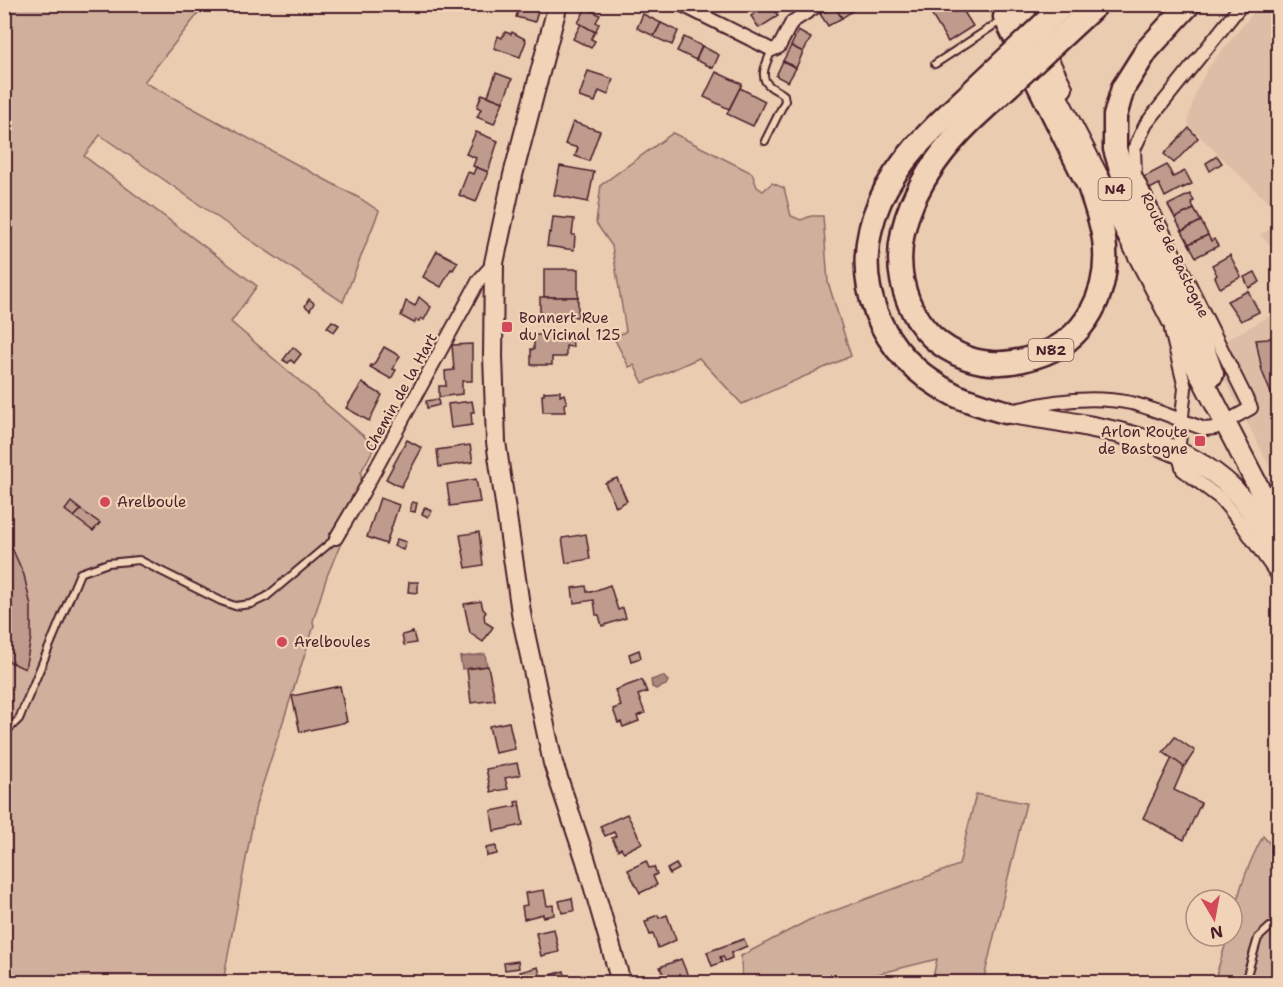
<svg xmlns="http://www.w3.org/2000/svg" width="1283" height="987" viewBox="0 0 1283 987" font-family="'Shantell Sans',sans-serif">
	<rect width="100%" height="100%" fill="#eaccb1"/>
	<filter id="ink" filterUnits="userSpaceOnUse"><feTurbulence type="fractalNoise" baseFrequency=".0167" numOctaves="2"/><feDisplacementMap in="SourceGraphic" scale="12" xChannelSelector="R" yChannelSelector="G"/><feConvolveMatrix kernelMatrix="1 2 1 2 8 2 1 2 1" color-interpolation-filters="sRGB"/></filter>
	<g filter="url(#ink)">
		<g fill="#ddbda6">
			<path d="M1260 4 1278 5V212L1189 126 1188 119 1197 89 1208 68Z"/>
			<path d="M1278 225V252L1260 235Z"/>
			<path d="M1278 312V482L1209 349Z"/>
		</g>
		<g fill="#d0af9c" stroke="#8d6764" stroke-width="1.5">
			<path d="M5 5H205L144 82 361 199 379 211 343 302 247 238 100 135 84 156 257 286 231 322 375 446 361 472 362 494 327 576 313 621 314 626 256 805 223 982H5Z"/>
			<path d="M673 133 752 173 757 187 763 191 772 183 784 188 791 216 801 220 811 216H823L828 282 851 356 742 404 699 358 643 383 634 365 629 367 614 338 626 331 612 246 596 223 601 185Z"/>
			<path d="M976 794 1026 803 983 982H932L937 959 846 982H742L741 956 809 920 959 865Z"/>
			<path d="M1263 836 1278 853V982H1214L1228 936H1232C1232 904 1248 864 1263 836Z"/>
		</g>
		<g fill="#ab877c" stroke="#845d5c" stroke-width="1.5">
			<path d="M485 654 487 666 462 669 460 657Z"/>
			<path d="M663 676 668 681 666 685 656 689 652 687 651 680Z"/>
		</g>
		<g fill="#be9b8c" stroke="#4a1f2b" stroke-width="1.5">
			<path d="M520 4 539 7 535 22 516 17Z"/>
			<path d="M769 4H771L778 16 759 28 751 16Z"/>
			<path d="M836 4H852L855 9 842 18 834 6Z"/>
			<path d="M925 4H959L973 26 948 42Z"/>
			<path d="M834 6 842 18 828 26 820 14Z"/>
			<path d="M586 8 600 15 596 22 599 24 595 32 578 23Z"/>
			<path d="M643 14 661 23 654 36 637 28Z"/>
			<path d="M661 23 678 31 672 45 654 37Z"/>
			<path d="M581 24 595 32 591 39 595 41 591 48 573 39Z"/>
			<path d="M798 31 811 38 803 52 791 46Z"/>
			<path d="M505 32 511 34 512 32 525 39 526 41 520 57 494 48 498 36 502 38Z"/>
			<path d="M684 37 702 46 696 60 677 51Z"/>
			<path d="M702 46 719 55 713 68 696 60Z"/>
			<path d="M791 46 803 52 796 68 783 61Z"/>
			<path d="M783 61 796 68 788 82 776 76Z"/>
			<path d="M588 71 613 79 608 95 599 91 595 102 579 97Z"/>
			<path d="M716 72 742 84 729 109 704 97Z"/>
			<path d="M496 73 512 79 503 102 488 96Z"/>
			<path d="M740 88 765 101 753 126 727 114Z"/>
			<path d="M482 94 503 102 494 124 477 117 481 109 477 107Z"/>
			<path d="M573 122 600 131 589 161 575 156 578 148 565 144Z"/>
			<path d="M1189 128 1198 138 1174 163 1164 154Z"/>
			<path d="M476 132 498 141 488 172 473 166 476 158 466 154Z"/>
			<path d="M1217 156 1222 163 1210 171 1206 163Z"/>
			<path d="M1167 165 1173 177 1185 171 1192 184 1183 188V187L1165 197 1159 184 1150 189 1144 177Z"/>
			<path d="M560 166 594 172 588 202 554 195Z"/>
			<path d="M476 167 488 172 476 202 459 195 468 172 473 174Z"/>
			<path d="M1190 194 1194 201 1191 202 1194 209 1175 218 1168 205Z"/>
			<path d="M1194 209 1201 221 1182 231 1175 218Z"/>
			<path d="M553 217 574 219 572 235H575L574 250 547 246 549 232 551 233Z"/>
			<path d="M1201 221 1208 235 1189 244 1182 231Z"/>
			<path d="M1208 235 1211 241 1214 239 1218 246 1196 257 1189 244Z"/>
			<path d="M437 251 458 262 453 270 451 269 441 287 423 277Z"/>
			<path d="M1230 255 1241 277 1220 288 1215 277 1217 275 1212 265Z"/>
			<rect x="544" y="269" width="34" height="28"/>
			<path d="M1255 272 1260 282 1249 288 1244 277Z"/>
			<path d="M1248 291 1259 312 1241 321 1227 301Z"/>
			<path d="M419 297 431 307 424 320 421 318 419 321 416 320 414 323 401 316 406 301 415 306Z"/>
			<path d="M540 297H578V317L540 316Z"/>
			<path d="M309 299 314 303 310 310 305 306Z"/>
			<path d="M332 321 339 325 334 332 327 327Z"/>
			<path d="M1278 333V411L1262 371 1256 340 1268 339Z"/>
			<path d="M534 335H566V337H572L573 347 566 346V357H552V365H531V349H534Z"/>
			<path d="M472 344V381H462V394L439 397V386H446L445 371 454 370 452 345Z"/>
			<path d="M293 347 301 354 294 363 291 360 288 363 283 360Z"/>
			<path d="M384 347 400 356 393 369 396 370 391 379 370 367 371 365 373 366Z"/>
			<path d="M362 383 382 395 369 421 346 408Z"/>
			<path d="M560 391V396L564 394 567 403 564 404 565 412H543L542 395H544V392Z"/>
			<path d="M438 399 439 405 427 408 426 401Z"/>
			<path d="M472 401 474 412H471L472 425 451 428 448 404Z"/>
			<path d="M407 440 422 448 401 487 386 479Z"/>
			<path d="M470 445 473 462 439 467 437 450Z"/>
			<path d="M617 478 627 501 616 507 605 483Z"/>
			<path d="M476 479 480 502 450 506 447 484Z"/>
			<path d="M380 498 399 505 386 544 367 537Z"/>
			<path d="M71 502 81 510 74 517 65 510Z"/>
			<path d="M412 502 417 503 415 512 410 511Z"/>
			<path d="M425 507 432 511 428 517 422 514Z"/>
			<path d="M81 510 100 523 93 531 74 517Z"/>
			<path d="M479 532 483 565 466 568 460 535Z"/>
			<path d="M586 534 590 559 566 563 562 538Z"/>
			<path d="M397 539 406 542 403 550 394 546Z"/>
			<path d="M12 548 24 575 31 606V638L25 669 4 659 8 621 4 597V553Z"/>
			<path d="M409 582H418V593L408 592Z"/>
			<path d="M610 585 618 610 623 608 626 618 602 626 599 615H596L594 600 574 603 572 588 586 586 587 592H591Z"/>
			<path d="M481 601 483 609 486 612 484 615 485 622 493 627 483 642 470 633 464 604Z"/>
			<path d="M413 632 416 643 404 645 402 635Z"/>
			<path d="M639 650 641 658 631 661 629 654Z"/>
			<path d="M488 666 495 700 471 703 467 669Z"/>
			<path d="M642 680 647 692 638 695 645 713 637 716 639 721 623 727 621 722 618 723 613 709 621 706 615 690Z"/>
			<path d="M340 686 347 722 300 732 292 696Z"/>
			<path d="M509 722 515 749 495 753 489 726Z"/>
			<path d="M1175 737 1195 751 1184 767 1163 752Z"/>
			<path d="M1172 758 1184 767 1174 790 1201 803 1184 840 1143 818Z"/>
			<path d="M517 763 520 775 505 778 508 789 491 792 486 769Z"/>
			<path d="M519 801 523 825 494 831 491 811 516 806 515 802Z"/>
			<path d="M627 814 642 843 624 852 621 848 618 850 612 838 616 836 614 832 605 836 600 826Z"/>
			<path d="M496 846 497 854 487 856 486 848Z"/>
			<path d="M646 861 649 868 654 867 657 874 653 876 657 885 640 893 628 870Z"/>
			<path d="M676 864 679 869 670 874 667 869Z"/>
			<path d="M544 890 547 906 553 905 554 915 543 917V914L524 919 522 906 527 905 525 893Z"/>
			<path d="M572 898 574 911 562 913 559 901Z"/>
			<path d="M658 915 659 918 667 915 676 940 658 948 653 934 650 935 645 922 649 921 648 919Z"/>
			<path d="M554 929 559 952 541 956 536 933Z"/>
			<path d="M744 939 747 946 731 953 732 958 725 961 723 956 720 957 722 962 712 966 707 952Z"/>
			<path d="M681 959 688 976 667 982 660 967Z"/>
			<path d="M518 961 519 968 505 970 504 963Z"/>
			<path d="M538 967 541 978 564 971 567 982H524L520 972Z"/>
		</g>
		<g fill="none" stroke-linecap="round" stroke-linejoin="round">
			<g stroke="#4a1f2b" stroke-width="10">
				<g id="lane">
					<path d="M935 64 1002 20"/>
					<path d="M765 141 785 101 784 95C779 91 775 90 771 87 757 78 767 62 772 50"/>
					<path d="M4 729 11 727 19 719 80 573 108 563 139 560 221 601 235 606 251 604 266 597 336 538"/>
					<path d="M1245 982 1258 938 1270 927 1278 928"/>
				</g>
			</g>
			<g stroke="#4a1f2b" stroke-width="16">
				<g id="street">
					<path d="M680 4 772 50 779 47 792 22 820 4"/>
					<path d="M1171 330 1185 388 1178 453 1183 470 1221 499 1241 523 1278 576"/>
					<path d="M1016 410C1054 400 1092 395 1131 403 1156 409 1181 421 1205 429L1215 428 1251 408 1135 175 1134 149 1146 124 1242 4"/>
					<path d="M336 538 362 494 479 280 494 263"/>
				</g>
			</g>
			<g stroke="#4a1f2b" stroke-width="22">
				<path id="secondary" d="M558 4 513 175 494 263 493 356 496 442 522 619 553 763 586 861 621 982"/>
			</g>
			<g stroke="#4a1f2b" stroke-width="24">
				<g id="primary">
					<path d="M1019 4 1062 88"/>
					<path d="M1048 80 1278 525"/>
					<path d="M1005 412C1079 425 1175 433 1232 488 1250 506 1264 529 1278 550"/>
				</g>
			</g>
			<g stroke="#4a1f2b" stroke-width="27">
				<g id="highway">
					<path d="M1189 4 1147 50 1123 88 1115 116V149L1126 185 1199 338 1212 374"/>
					<path d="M961 102C930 131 897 162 880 201 846 278 879 357 953 394 969 402 987 407 1005 412"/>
					<path d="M972 120C924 167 881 235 909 303 920 329 940 348 967 358 989 366 1012 364 1034 357 1086 342 1111 291 1104 239 1101 221 1095 203 1089 186L1005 17"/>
				</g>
			</g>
			<use href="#lane" stroke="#f1d3b7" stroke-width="6"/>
			<use href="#street" stroke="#f1d3b7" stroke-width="12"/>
			<use href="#secondary" stroke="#f1d3b7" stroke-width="18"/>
			<use href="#primary" stroke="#f1d3b7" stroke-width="20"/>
			<use href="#highway" stroke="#f1d3b7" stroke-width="22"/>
			<g stroke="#4a1f2b" stroke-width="27" stroke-linecap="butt">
				<g id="highway-bridge">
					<path d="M961 102 1065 4"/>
					<path d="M972 120 1097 4"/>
				</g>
			</g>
			<use href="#highway-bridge" stroke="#f1d3b7" stroke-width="22"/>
		</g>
	</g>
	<g fill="#d1495b" stroke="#f1d3b7" stroke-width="2">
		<rect x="501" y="321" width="12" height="12" rx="3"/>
		<rect x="1194" y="435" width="12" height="12" rx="3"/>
		<circle cx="105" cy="502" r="6"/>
		<circle cx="282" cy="642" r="6"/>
	</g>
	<g text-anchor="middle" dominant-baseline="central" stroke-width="4.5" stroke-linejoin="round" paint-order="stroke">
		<g fill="#f1d3b7" stroke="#7c5555" stroke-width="1.5">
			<rect x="1098.5" y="178" width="33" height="22" rx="4.5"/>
			<rect x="1028.5" y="339" width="45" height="22" rx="4.5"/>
		</g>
		<g font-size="14" font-weight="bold" fill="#4a1f2b">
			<text x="1115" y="189">N4</text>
			<text x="1051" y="350">N82</text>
		</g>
		<g font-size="15" fill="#4a1f2b" stroke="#f1d3b7">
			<text transform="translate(1175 255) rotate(64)">Route de Bastogne</text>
			<text transform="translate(401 392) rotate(-61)">Chemin de la Hart</text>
		</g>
		<g font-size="15" fill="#4a1f2b" stroke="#f1d3b7" text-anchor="start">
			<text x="519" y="318">Bonnert Rue<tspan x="519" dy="17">du Vicinal 125</tspan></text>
			<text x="1188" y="432" text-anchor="end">Arlon Route<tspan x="1188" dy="17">de Bastogne</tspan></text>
			<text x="117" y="502">Arelboule</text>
			<text x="294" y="642">Arelboules</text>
		</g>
	</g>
	<rect width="1283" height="987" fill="none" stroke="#f1d3b7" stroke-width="24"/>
	<rect x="12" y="12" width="1259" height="963" fill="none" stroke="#4a1f2b" stroke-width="2" filter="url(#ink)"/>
	<g transform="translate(1214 918) rotate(170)"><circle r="28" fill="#f1d3b7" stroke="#ae8b7f" stroke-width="1.5"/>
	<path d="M0-4.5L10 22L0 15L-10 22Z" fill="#d1495b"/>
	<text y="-9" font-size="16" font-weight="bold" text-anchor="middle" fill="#4a1f2b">N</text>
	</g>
</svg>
